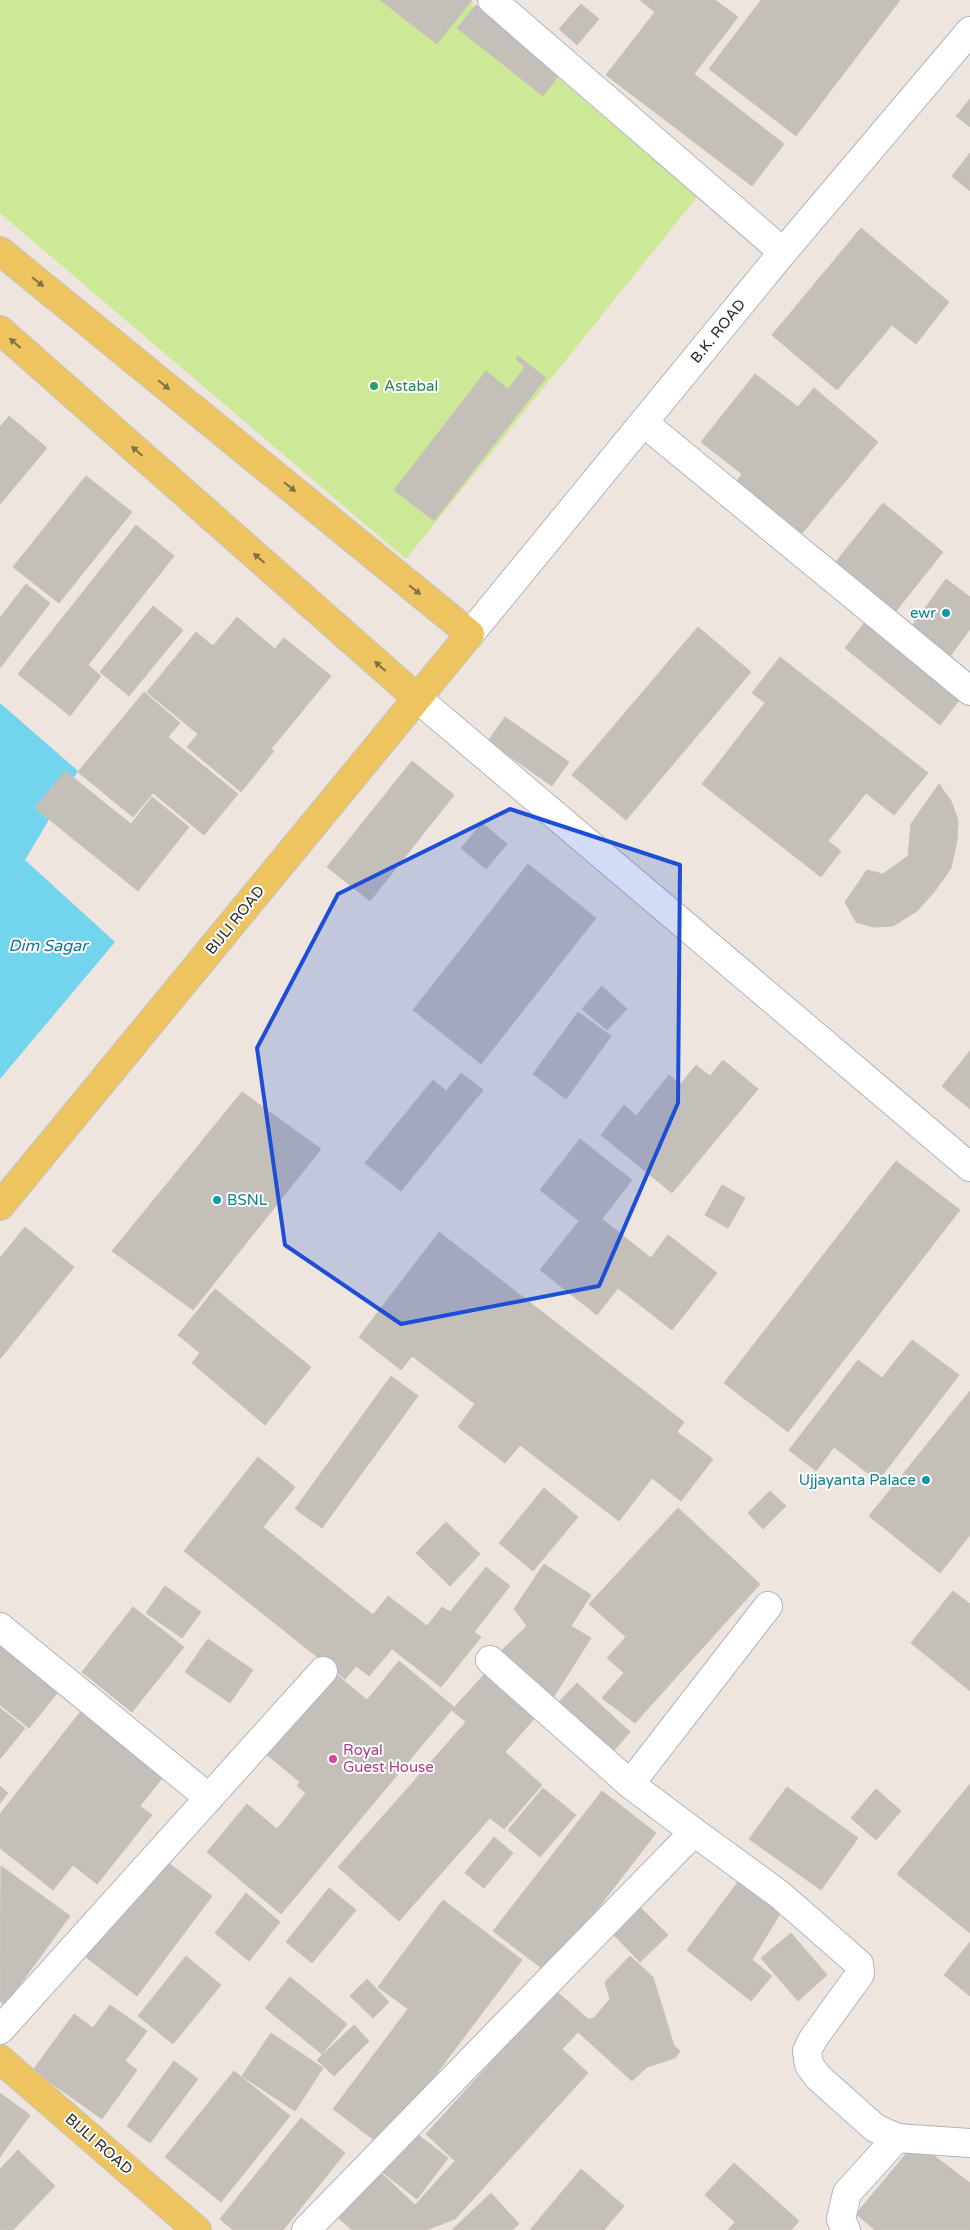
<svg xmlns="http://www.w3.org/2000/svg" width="970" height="2230" viewBox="0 0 970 2230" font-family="'Varela Round',sans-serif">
	<rect width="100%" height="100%" fill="#ede5de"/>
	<path fill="#cce997" d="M0 0H468L697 197 406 559 0 213Z"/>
	<path fill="#73d4ed" d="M0 703 78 771 25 860 115 942 0 1079Z"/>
	<g fill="#c5bfba" stroke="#c8c1b7">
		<path d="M380 0H472L437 44Z"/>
		<path d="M640 0H715L738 17 694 74 784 144 752 186 606 75 655 12Z"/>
		<path d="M761 0H900L796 136 709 69Z"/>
		<path d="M581 4 599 19 577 45 559 29Z"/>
		<path d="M476 5 561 72 543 96 457 28Z"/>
		<path d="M970 99V127L956 116Z"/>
		<path d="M970 153V191L952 176Z"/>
		<path d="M861 228 949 302 916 344 892 325 837 390 772 335Z"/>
		<path d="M518 356 546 378 434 521 394 490 486 371 508 389 525 367 516 359Z"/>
		<path d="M755 374 798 407 814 388 878 442 798 538 734 485 742 474 701 442Z"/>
		<path d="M9 416 47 448 0 504V427Z"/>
		<path d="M86 476 132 512 59 603 13 567Z"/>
		<path d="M883 503 943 552 896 611 835 563Z"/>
		<path d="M136 525 174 556 88 665 101 676 70 716 18 674Z"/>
		<path d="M946 579 970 597V629L948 659 909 630Z"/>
		<path d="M26 584 50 603 0 668V618Z"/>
		<path d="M153 606 183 630 129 696 100 672Z"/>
		<path d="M237 617 275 649 284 638 331 676 271 749 274 751 241 792 187 747 198 734 147 692 196 632 213 646Z"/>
		<path d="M865 622 960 699 940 725 845 648Z"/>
		<path d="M698 627 751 672 626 820 572 775Z"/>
		<path d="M780 657 928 773 894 815 866 793 828 841 841 851 821 877 702 784 765 703 752 693Z"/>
		<path d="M144 692 180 723 168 737 238 794 204 835 153 793 133 817 78 772Z"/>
		<path d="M505 717 569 762 552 786 488 741Z"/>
		<path d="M412 761 454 795 370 901 327 867Z"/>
		<path d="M65 771 131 824 152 797 189 827 138 891 35 808Z"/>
		<path d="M939 784 951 801 958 820 957 841 951 868 935 891 917 911 893 926 873 927 856 922 845 902 867 870 883 874 908 856 911 824Z"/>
		<path d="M482 823 507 844 486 869 461 848Z"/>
		<path d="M528 864 596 918 481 1064 413 1010Z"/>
		<path d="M602 986 627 1009 607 1030 582 1009Z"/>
		<path d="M578 1012 611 1036 566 1099 533 1074Z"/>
		<path d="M970 1051V1109L942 1086Z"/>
		<path d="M723 1060 758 1089 672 1193 601 1135 624 1105 636 1116 669 1075 680 1085 696 1065 710 1076Z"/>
		<path d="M461 1073 483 1090 401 1191 365 1163 433 1080 446 1091Z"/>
		<path d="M242 1092 321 1149 193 1310 112 1251Z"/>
		<path d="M580 1139 632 1180 602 1219 651 1258 668 1235 717 1273 672 1330 618 1288 597 1315 540 1270 579 1221 540 1190Z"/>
		<path d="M896 1161 960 1210 788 1432 724 1383Z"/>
		<path d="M722 1185 745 1198 728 1228 705 1215Z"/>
		<path d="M25 1227 74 1267 0 1359V1258Z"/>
		<path d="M439 1232 684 1422 677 1432 713 1459 681 1501 652 1478 619 1521 520 1445 505 1463 458 1427 475 1404 412 1356 401 1370 359 1337Z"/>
		<path d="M215 1289 311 1367 265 1425 192 1363 200 1353 178 1335Z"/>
		<path d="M912 1340 959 1375 878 1481 834 1447 816 1471 789 1450 858 1360 882 1378Z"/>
		<path d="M391 1376 418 1396 322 1528 295 1509Z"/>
		<path d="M970 1391V1535L940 1573 869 1516Z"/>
		<path d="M258 1457 295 1487 263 1527 373 1615 388 1596 427 1626 442 1607 450 1612 486 1567 510 1586 474 1632 481 1637 441 1687 392 1649 369 1676 356 1666 345 1679 184 1551Z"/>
		<path d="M544 1488 578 1517 533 1571 499 1543Z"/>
		<path d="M770 1491 786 1506 763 1529 748 1513Z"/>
		<path d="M678 1508 760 1584 635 1723 602 1698 624 1673 607 1658 626 1637 589 1604Z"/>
		<path d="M446 1522 480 1554 450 1586 416 1553Z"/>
		<path d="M544 1564 591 1595 571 1626 591 1638 551 1701 501 1651 527 1626 514 1609Z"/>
		<path d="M165 1586 201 1612 182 1638 146 1613Z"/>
		<path d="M953 1591 970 1604V1691L911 1643Z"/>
		<path d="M133 1607 184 1647 132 1712 82 1672Z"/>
		<path d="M0 1638 71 1676 29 1728 0 1705Z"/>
		<path d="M208 1639 253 1670 230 1703 185 1672Z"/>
		<path d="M318 1659 367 1700 399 1661 454 1707 281 1914 207 1852 247 1804 277 1829 306 1793 297 1786 300 1782 249 1740Z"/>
		<path d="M490 1668 541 1711 505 1752 542 1785 504 1829 490 1818 399 1921 338 1867 466 1722 452 1710Z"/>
		<path d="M577 1683 630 1732 610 1755 552 1709Z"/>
		<path d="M89 1701 171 1767 140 1806 152 1815 97 1884 73 1865 53 1890 0 1848V1814Z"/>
		<path d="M0 1708 25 1728 0 1759Z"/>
		<path d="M970 1784V1933L897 1874Z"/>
		<path d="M0 1786 8 1793 0 1803Z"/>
		<path d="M787 1787 858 1838 821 1890 749 1839Z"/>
		<path d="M543 1788 576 1815 540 1857 508 1830Z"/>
		<path d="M876 1789 901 1811 876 1840 851 1818Z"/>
		<path d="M602 1791 656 1833 548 1973 493 1931Z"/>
		<path d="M494 1837 513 1853 484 1888 465 1873Z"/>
		<path d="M158 1855 212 1896 137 1996 83 1955Z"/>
		<path d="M1 1866 70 1916 5 2005 0 2001Z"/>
		<path d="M744 1874 783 1909 752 1960 772 1976 751 2001 687 1950Z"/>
		<path d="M329 1888 356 1910 312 1963 286 1942Z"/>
		<path d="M246 1893 280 1922 249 1961 215 1933Z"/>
		<path d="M443 1900 522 1960 382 2146 333 2109 408 2009 378 1987Z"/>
		<path d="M640 1907 668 1935 640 1962 613 1934Z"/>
		<path d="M791 1933 827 1975 798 2001 761 1958Z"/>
		<path d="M970 1942V1996L944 1975Z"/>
		<path d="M186 1956 221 1985 173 2044 138 2016Z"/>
		<path d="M630 1956 653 1977 674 2046 680 2051 675 2058 647 2067 632 2081 578 2032 562 2049 588 2073 455 2219 426 2230H352L335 2215 377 2169 415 2205 455 2161 426 2134 556 1991 588 2019 594 2018 610 1999 605 1982Z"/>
		<path d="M290 1977 347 2024 322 2054 265 2008Z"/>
		<path d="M367 1979 389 2002 373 2018 350 1996Z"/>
		<path d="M110 2005 147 2031 125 2061 137 2070 102 2119 33 2070 74 2014 93 2028Z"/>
		<path d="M354 2025 369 2041 334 2076 317 2060Z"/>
		<path d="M271 2033 323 2068 295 2111 242 2076Z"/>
		<path d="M174 2061 198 2079 150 2143 127 2126Z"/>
		<path d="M234 2071 290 2116 221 2202 165 2157Z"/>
		<path d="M0 2093 30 2115 0 2157Z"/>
		<path d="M301 2118 345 2153 283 2230H233L220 2219Z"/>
		<path d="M413 2131 448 2158 417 2199 382 2172Z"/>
		<path d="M916 2142 970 2183V2230H875L856 2214Z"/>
		<path d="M18 2150 55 2186 13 2230H0V2169Z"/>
		<path d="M734 2163 799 2221 791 2230H728L735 2222 705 2195Z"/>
		<path d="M581 2169 624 2206 604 2230H530Z"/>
		<path d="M491 2193 519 2224 512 2230H452Z"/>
	</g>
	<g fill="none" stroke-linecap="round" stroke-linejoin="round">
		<g stroke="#b1b5be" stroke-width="30">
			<g id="street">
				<path d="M492 0 783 252"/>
				<path d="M644 423 970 691"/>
				<path d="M417 698 970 1167"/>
				<path d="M0 1627 209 1798"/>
				<path d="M490 1660 630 1784"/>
				<path d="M694 1832 630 1784 768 1606"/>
				<path d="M0 2030 323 1671"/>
				<path d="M306 2230 694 1832 779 1894 859 1964 860 1974 813 2039 807 2051 809 2065 818 2077 875 2128 897 2138 970 2143"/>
				<path d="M846 2230 841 2219 847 2193 897 2138"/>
			</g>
		</g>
		<g stroke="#b1b5be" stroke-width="30">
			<path id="secondary" d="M470 634 783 252 970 31"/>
		</g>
		<g stroke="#c4c4c4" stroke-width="30">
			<g id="primary">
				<path d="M0 251 470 634 0 1206"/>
				<path d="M0 330 417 698"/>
				<path d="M0 2059 197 2230"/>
			</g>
		</g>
		<use href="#street" stroke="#fff" stroke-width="28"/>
		<use href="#secondary" stroke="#fff" stroke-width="28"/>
		<use href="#primary" stroke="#eec461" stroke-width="28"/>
	</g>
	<defs><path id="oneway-solid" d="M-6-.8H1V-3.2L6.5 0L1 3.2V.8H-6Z" transform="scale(1.25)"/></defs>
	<g fill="#837043">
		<use href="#oneway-solid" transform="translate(38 282) rotate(39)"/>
		<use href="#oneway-solid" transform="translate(15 343) rotate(-139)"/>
		<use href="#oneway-solid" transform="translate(164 385) rotate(39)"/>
		<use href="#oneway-solid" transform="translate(137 451) rotate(-139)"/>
		<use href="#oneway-solid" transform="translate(290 487) rotate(39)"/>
		<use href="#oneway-solid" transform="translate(259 558) rotate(-139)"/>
		<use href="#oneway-solid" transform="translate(415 590) rotate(39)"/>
		<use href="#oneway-solid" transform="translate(380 666) rotate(-139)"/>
	</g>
	<path fill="#1d4ed8" fill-opacity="0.2" stroke="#1d4ed8" stroke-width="4" stroke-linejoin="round" d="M510 809 680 865 678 1103 599 1286 401 1324 285 1245 257 1048 338 894Z"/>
	<circle fill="#2e9e5b" stroke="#fff" stroke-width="2" cx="374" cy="386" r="5"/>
	<g fill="#0f9aa8" stroke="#fff" stroke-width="2">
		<circle cx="946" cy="613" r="5"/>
		<circle cx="217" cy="1200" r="5"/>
		<circle cx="926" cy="1480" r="5"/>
	</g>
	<circle fill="#d1479c" stroke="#fff" stroke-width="2" cx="333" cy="1759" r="5"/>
	<g text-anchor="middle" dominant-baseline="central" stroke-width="4" stroke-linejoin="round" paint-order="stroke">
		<g font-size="15" fill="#2b2b2b" stroke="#fff">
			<text transform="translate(718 331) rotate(-51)">B.K. ROAD</text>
			<text transform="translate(235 920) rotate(-51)">BIJLI ROAD</text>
			<text transform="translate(99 2144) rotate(41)">BIJLI ROAD</text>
		</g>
		<g font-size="15" fill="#27864d" stroke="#fff" text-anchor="start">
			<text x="384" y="386">Astabal</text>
		</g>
		<g font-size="15" fill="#0d838f" stroke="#fff" text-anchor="end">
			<text x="936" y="613">ewr</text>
			<text x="227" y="1200" text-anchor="start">BSNL</text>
			<text x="916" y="1480">Ujjayanta Palace</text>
		</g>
		<g font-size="15" fill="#b23c85" stroke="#fff" text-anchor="start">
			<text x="343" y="1750">Royal<tspan x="343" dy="17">Guest House</tspan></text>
		</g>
		<g font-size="16" font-style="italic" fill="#10749b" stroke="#fff">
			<text x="48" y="946">Dim Sagar</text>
		</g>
	</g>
</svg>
